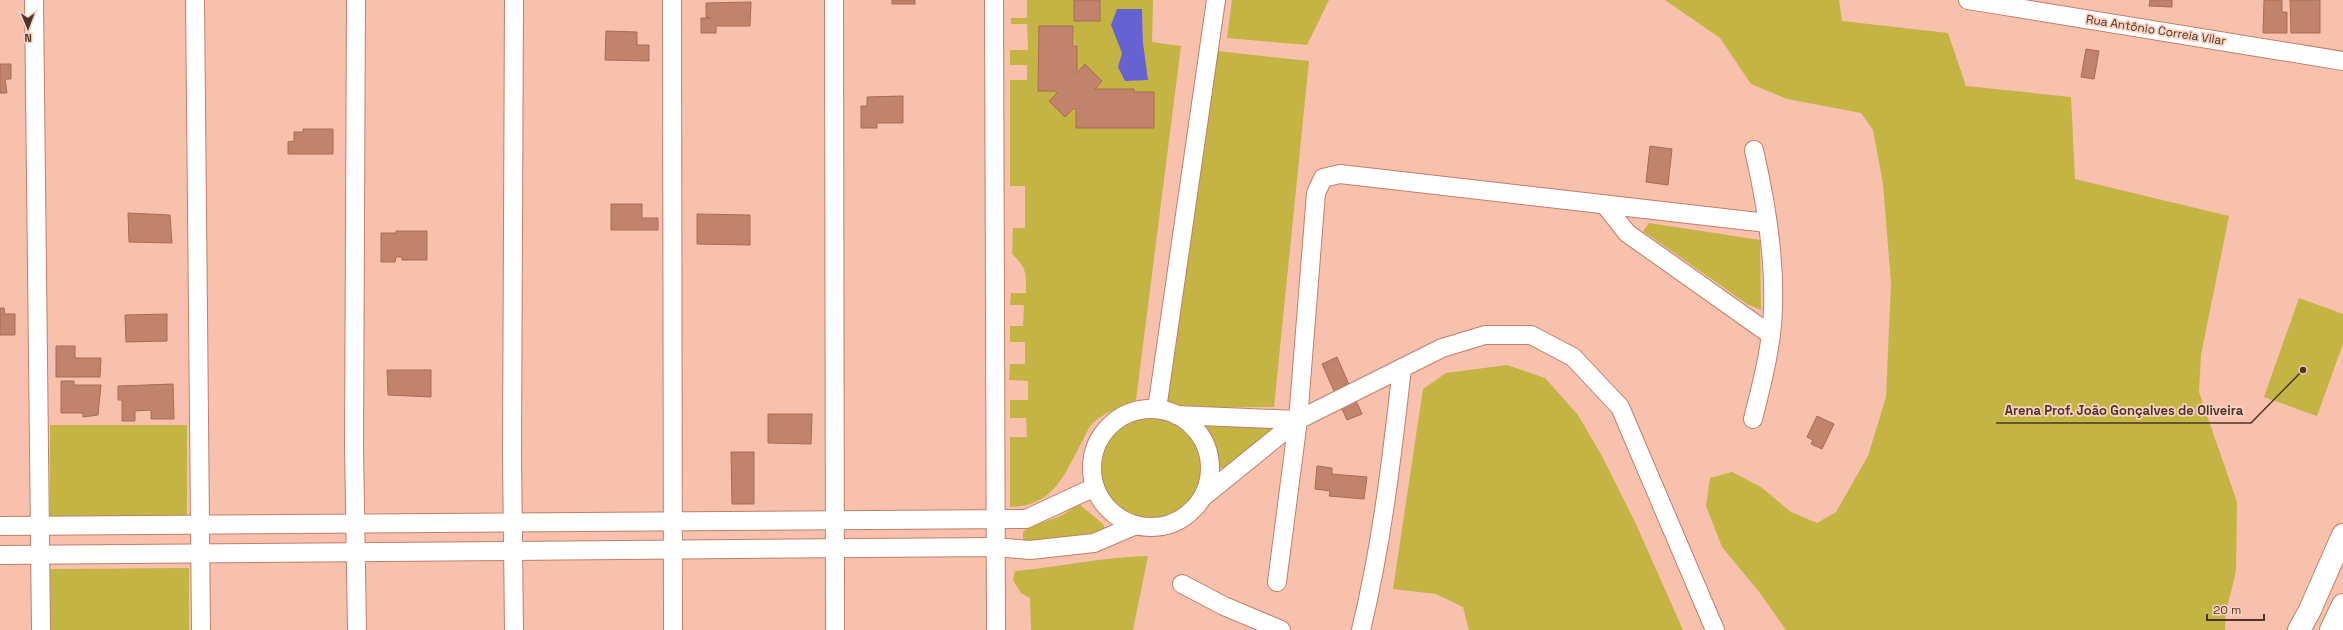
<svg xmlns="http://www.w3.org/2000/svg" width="2343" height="630" viewBox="0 0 2343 630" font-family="'Space Grotesk',sans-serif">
	<rect width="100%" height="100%" fill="#f7c1ad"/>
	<g fill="#c3b444" fill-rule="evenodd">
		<path d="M1027 0H1074L1075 21H1100V0H1153L1152 42 1181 46 1136 400C1121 406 1106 412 1093 423 1088 428 1085 436 1082 442 1064 475 1054 506 1010 507V437H1027L1026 418H1010V400H1028V381L1009 380 1010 364H1025V342H1010V326H1023L1024 305H1010L1011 293H1026C1026 273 1027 268 1012 254L1013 228H1025V186H1010V80H1027V65H1010V50H1028L1027 24H1011V18H1027ZM1142 9 1143 43 1118 67ZM1039 26H1073L1077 73 1085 64 1102 81 1095 89H1133L1134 92H1154V128H1076V110L1055 91H1038Z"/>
		<path d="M1232 0H1329L1307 45 1227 38Z"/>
		<path d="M1665 0H1839L1842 21 1948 33 1966 86 2071 97 2075 179 2229 216 2201 355 2199 392 2237 502 2236 571 2226 612 2225 630H1786L1760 593 1722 547 1706 506 1710 478 1732 472 1761 487 1791 512 1817 523 1836 512 1868 456 1886 397 1891 283 1883 184 1873 130 1861 113 1787 99 1751 84 1720 38Z"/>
		<path d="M1217 51 1309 61 1274 407 1164 408Z"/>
		<path d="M1649 223 1760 240 1761 310 1747 304 1643 231Z"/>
		<path d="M2299 298 2343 314V344L2317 416 2264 397Z"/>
		<path d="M1507 365 1545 378 1578 415 1603 458 1635 522 1683 630H1469L1463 607 1436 594 1393 589 1423 389 1446 373Z"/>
		<circle cx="1151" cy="468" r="52"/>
		<path d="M1211 421 1269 422 1277 431 1227 470 1218 467 1203 430Z"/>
		<rect x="50" y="425" width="137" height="91"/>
		<path d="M1080 505 1103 524 1106 531 1101 535 1023 542V532C1034 522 1051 522 1064 514 1070 511 1072 507 1080 505Z"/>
		<path d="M1148 556 1133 630H1031L1030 598 1021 593 1013 580 1015 571C1059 567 1103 557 1148 556Z"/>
		<path d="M189 568V630H51L50 569Z"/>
	</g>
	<path fill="#6762d1" d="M1117 9H1142L1143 43 1148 80 1125 81 1118 67 1122 53 1111 25Z"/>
	<g fill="#c1836b" stroke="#a86c55">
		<rect x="892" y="0" width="23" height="4"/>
		<rect x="1074" y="0" width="26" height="21"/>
		<path d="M2150 0H2172V7L2149 6Z"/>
		<path d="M2264 0H2282V12H2287V33H2263Z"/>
		<path d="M2290 0H2320V33H2291Z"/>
		<path d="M751 2 750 26H716V33H701V18H711L706 17V3Z"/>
		<path d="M1039 26H1073V46H1077V73L1085 64 1102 81 1095 89H1134V92H1154V128H1076V110L1074 108 1065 117 1049 101 1057 93 1055 91H1038Z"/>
		<path d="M606 31 637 32V45H649V61L605 60Z"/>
		<path d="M2086 49 2099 51 2094 79 2081 77Z"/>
		<path d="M0 64H11V79H5L7 93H0Z"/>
		<path d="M903 96V123H877V128H861V106H867V97Z"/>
		<path d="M303 129H333V154H288V142L294 141V132H303Z"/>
		<path d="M1650 146 1672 149 1668 185 1646 182Z"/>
		<path d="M611 204H642V218H658V230H611Z"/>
		<path d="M128 213 170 215 172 243 129 242Z"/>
		<path d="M697 214 750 215V245L697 244Z"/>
		<path d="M396 231H427V260H402V257H396L395 262H381V233H396Z"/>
		<path d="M0 308H4L5 314H15V335H0Z"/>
		<path d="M167 314V341L126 342 125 315Z"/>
		<path d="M56 346H75V358H101L100 377H56Z"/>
		<path d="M1337 357 1362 414 1347 420 1322 364Z"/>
		<path d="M387 370H431V397L388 395Z"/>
		<path d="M61 381H74V385H101L98 415 83 417V413H61Z"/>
		<path d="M173 384 174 419H151V410L135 411V421H122V400H118V386Z"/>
		<path d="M768 414H812L811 444 768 443Z"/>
		<path d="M1817 416 1834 424 1822 449 1811 444 1813 440 1807 437Z"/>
		<path d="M731 452H754V504H732Z"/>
		<path d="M1317 466 1332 468V474L1367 477 1364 499 1329 496 1330 491 1315 489Z"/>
	</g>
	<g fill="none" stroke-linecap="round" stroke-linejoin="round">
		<g stroke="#be8069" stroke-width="20">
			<g id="minor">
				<path d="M34 0 41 630"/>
				<path d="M195 0 201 630"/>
				<path d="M356 0 354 446 357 630"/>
				<path d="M514 0 512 454 514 630"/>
				<path d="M672 0 673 630"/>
				<path d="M834 0 835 630"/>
				<path d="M994 0 996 630"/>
				<path d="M1968 0 2343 61"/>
				<path d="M1605 205 1627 233 1771 335"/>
				<path d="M1157 409 1216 0"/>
				<circle cx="1151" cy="468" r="59"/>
				<path d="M1176 415 1298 420"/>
				<path d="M1753 419C1762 383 1772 346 1773 308 1775 255 1766 202 1754 150"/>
				<path d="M1203 497 1298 420 1442 348 1485 335H1531L1573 357 1620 407 1715 630"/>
				<path d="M0 526 1026 519 1095 487"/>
				<path d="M0 555 995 547 1030 550 1094 543 1136 525"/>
				<path d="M1277 582 1298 420 1316 193 1323 178 1340 174 1767 223"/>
				<path d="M1182 584 1224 606 1281 630"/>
				<path d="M1361 630C1382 544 1392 456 1402 368"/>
			</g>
		</g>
		<g stroke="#be8069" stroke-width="24">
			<g id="major">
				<path d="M2299 630 2310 610 2343 535"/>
				<path d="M2331 630 2343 605"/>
			</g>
		</g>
		<use href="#minor" stroke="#fff" stroke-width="18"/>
		<use href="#major" stroke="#fff" stroke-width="22"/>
	</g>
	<g text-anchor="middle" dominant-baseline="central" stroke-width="3.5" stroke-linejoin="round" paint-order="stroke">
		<g font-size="12" fill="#4e3429" stroke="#fbd2c2">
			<text transform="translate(2156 30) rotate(9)">Rua Antônio Correia Vilar</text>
		</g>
	</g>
	<path fill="none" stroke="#4e3429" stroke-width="1.5" d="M2303 370L2251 423H1996"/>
	<circle fill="#4e3429" stroke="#fbd2c2" stroke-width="1.5" cx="2303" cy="370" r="4"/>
	<g font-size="13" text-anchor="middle" font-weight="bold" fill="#4e3429" stroke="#fbd2c2" stroke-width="3.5" stroke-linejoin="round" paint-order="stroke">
		<text x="2124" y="415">Arena Prof. João Gonçalves de Oliveira</text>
	</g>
	<g transform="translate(28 28) rotate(179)" stroke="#fbd2c2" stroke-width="3" paint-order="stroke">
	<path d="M0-3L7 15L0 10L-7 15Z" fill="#4e3429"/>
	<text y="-6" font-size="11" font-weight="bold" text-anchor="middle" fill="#4e3429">N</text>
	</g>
	<path d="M2207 614v6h57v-6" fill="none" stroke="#4e3429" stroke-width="2"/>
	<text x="2213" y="614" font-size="12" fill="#4e3429" stroke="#fbd2c2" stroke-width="3" paint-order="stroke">20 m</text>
</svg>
